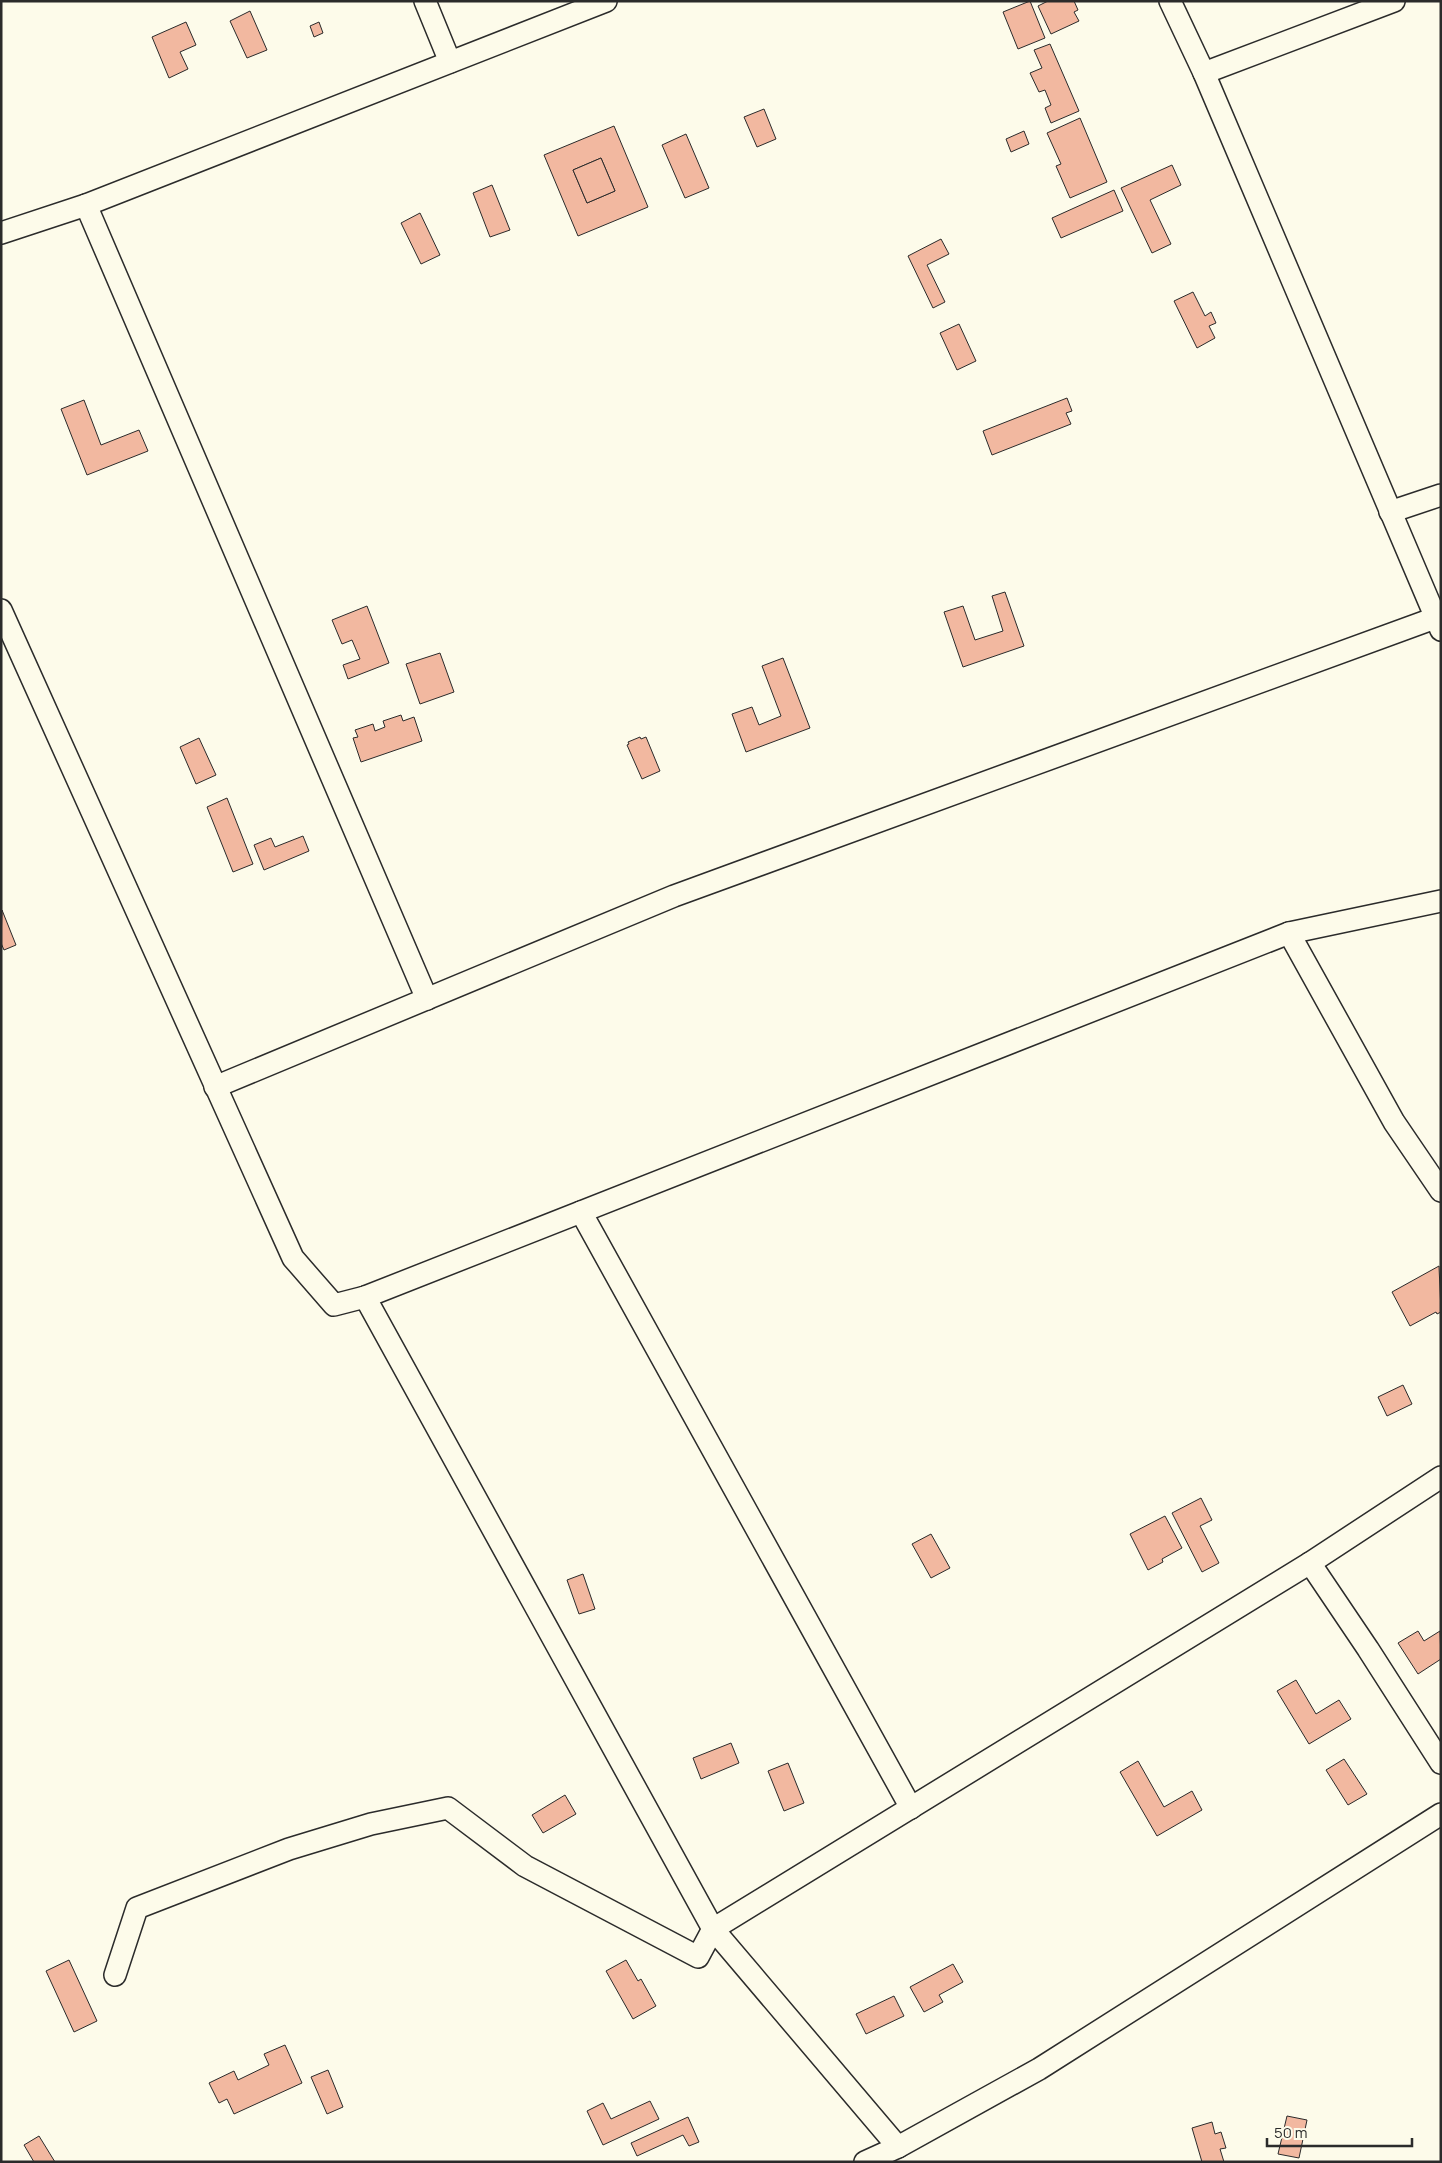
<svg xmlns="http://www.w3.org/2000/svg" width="1442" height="2163" viewBox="0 0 1442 2163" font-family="Manrope,sans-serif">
	<rect width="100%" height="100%" fill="#fdfbea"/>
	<g fill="#f2b8a0" stroke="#2b2b2b" fill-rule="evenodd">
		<path d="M1030 1 1045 38 1018 49 1003 12Z"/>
		<path d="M1048 1H1074L1078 10 1074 12 1079 21 1051 34 1038 6Z"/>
		<path d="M250 11 267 50 247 58 230 21Z"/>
		<path d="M186 22 196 45 180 52 188 69 169 78 152 37Z"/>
		<path d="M319 22 323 33 314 37 310 26Z"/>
		<path d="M1050 44 1079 111 1051 123 1045 108 1051 105 1045 90 1039 92 1030 73 1042 68 1034 50Z"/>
		<path d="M764 109 776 139 757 147 744 117Z"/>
		<path d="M1080 118 1107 182 1070 198 1056 166 1061 164 1047 133Z"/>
		<path d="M614 126 648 207 578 236 544 155ZM601 158 615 191 587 203 573 170Z"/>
		<path d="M1024 131 1029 144 1011 152 1006 139Z"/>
		<path d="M686 134 709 188 685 198 662 145Z"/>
		<path d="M601 158 615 191 587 203 573 170Z"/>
		<path d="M1172 165 1181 185 1150 200 1171 244 1152 253 1121 188Z"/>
		<path d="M492 185 510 230 490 237 473 193Z"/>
		<path d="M1114 190 1123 211 1061 238 1052 218Z"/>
		<path d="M420 213 440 255 421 264 401 223Z"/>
		<path d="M941 239 949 254 927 265 945 302 933 308 908 256Z"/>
		<path d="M1193 292 1205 316 1211 312 1216 323 1209 326 1215 338 1197 348 1174 301Z"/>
		<path d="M959 324 976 361 957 370 940 333Z"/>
		<path d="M1067 398 1072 411 1066 413 1071 424 992 455 983 431Z"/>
		<path d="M84 400 101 445 139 430 148 451 87 475 61 409Z"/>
		<path d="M1005 592 1024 646 963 667 944 612 963 606 975 640 1003 631 992 596Z"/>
		<path d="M367 606 389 663 348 679 343 665 360 659 352 640 342 644 332 620Z"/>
		<path d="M440 653 454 692 420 704 406 664Z"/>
		<path d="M783 658 810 728 746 752 732 714 752 707 759 725 781 716 762 666Z"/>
		<path d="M401 715 403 721 414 717 422 741 361 762 353 738 358 737 355 730 373 724 375 731 385 727 383 721Z"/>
		<path d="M640 737 641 739 646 737 660 771 642 779 627 745 629 744 628 742Z"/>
		<path d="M199 738 216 775 196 784 180 747Z"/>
		<path d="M227 798 253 864 233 872 207 807Z"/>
		<path d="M303 836 309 851 264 870 254 845 271 838 275 847Z"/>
		<path d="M2 910 16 945 4 950 1 943Z"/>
		<path d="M1439 1266 1441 1312 1437 1314 1436 1312 1410 1326 1392 1292Z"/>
		<path d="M1403 1385 1412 1404 1387 1416 1378 1397Z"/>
		<path d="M1201 1498 1212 1520 1200 1526 1219 1563 1202 1572 1172 1513Z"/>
		<path d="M1165 1516 1182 1548 1162 1559 1163 1562 1148 1570 1130 1534Z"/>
		<path d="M931 1534 950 1568 931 1578 912 1544Z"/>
		<path d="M583 1574 595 1609 579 1614 567 1580Z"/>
		<path d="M1418 1631 1424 1641 1440 1631 1441 1659 1418 1674 1398 1643Z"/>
		<path d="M1296 1680 1316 1714 1339 1700 1351 1719 1309 1744 1277 1691Z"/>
		<path d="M731 1743 739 1763 701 1779 693 1758Z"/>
		<path d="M1344 1759 1367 1794 1348 1805 1326 1770Z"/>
		<path d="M1138 1761 1164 1807 1192 1791 1202 1810 1157 1836 1120 1772Z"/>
		<path d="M788 1763 804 1803 784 1811 768 1771Z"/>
		<path d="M565 1795 576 1814 543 1833 532 1815Z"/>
		<path d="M69 1960 97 2021 74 2032 46 1971Z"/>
		<path d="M626 1960 638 1981 641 1979 656 2006 633 2019 606 1971Z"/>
		<path d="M953 1964 963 1982 939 1995 943 2002 924 2012 910 1987Z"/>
		<path d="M894 1996 904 2016 866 2034 856 2014Z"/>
		<path d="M285 2045 302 2083 234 2114 227 2099 219 2103 209 2083 234 2071 238 2080 269 2065 264 2054Z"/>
		<path d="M328 2070 343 2107 327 2114 311 2077Z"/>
		<path d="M650 2101 659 2119 603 2145 587 2111 603 2103 611 2119Z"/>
		<path d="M1287 2116 1307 2120 1299 2158 1278 2154Z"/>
		<path d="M688 2117 699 2142 689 2146 683 2135 637 2156 631 2143Z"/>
		<path d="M1212 2122 1215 2134 1221 2132 1226 2148 1220 2149 1224 2162H1202L1192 2128Z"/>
		<path d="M39 2136 55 2162H34L24 2145Z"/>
	</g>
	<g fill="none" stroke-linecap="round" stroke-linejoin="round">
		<g stroke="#2b2b2b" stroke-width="24">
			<g id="minor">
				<path d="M425 1 450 62"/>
				<path d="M1170 1 1204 73 1441 630"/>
				<path d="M1204 73 1394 1"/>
				<path d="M86 205 427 999"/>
				<path d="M1 233 86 205 606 1"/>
				<path d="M1390 512 1441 495"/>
				<path d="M1 610 293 1258 334 1305 365 1297 1289 933 1441 901"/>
				<path d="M1289 933 1394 1122 1441 1191"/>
				<path d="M215 1087 674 896 1435 618"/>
				<path d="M581 1212 911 1808"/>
				<path d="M365 1297 713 1929 898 2147"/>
				<path d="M1310 1563 1368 1649 1441 1763"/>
				<path d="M115 1975 137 1908 289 1849 371 1824 448 1808 525 1866 698 1957 713 1929 1310 1563 1441 1477"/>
				<path d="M865 2162 898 2147 1039 2069 1441 1814"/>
			</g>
		</g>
		<use href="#minor" stroke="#fdfbea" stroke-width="21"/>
	</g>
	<rect width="1442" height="2163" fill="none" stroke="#2b2b2b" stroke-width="5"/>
	<path d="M1267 2138v8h145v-8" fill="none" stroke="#2b2b2b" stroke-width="2.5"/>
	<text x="1274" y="2138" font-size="15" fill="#2b2b2b" stroke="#fdfbea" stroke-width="4" paint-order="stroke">50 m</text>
</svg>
